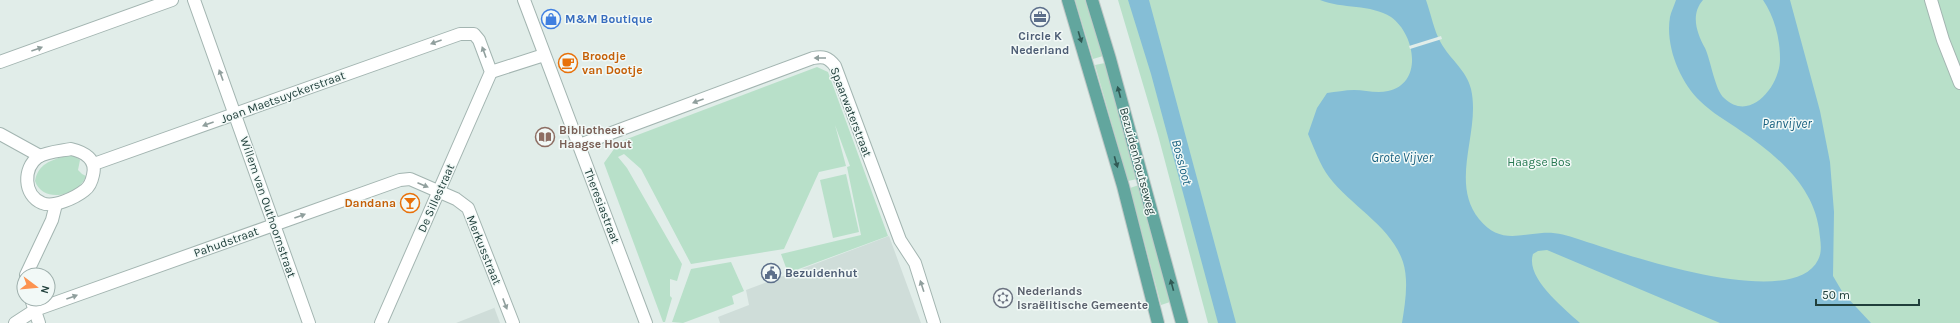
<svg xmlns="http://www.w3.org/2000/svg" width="1960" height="323" viewBox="0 0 1960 323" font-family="Karla,sans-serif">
	<rect width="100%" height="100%" fill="#e1ede9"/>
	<g fill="#cfddd9">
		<path d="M889 236 921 323H720L718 317 749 305 746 290Z"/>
		<path d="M494 307 500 323H456L494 308Z"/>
	</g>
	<g fill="#b8e0c9">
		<path d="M1075 0H1085L1103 56 1093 59Z"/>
		<path d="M1118 0H1960V323H1208L1158 135Z"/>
		<path d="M1105 63 1137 179 1128 181 1095 65Z"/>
		<path d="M817 67 828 72 888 236 788 273 781 254 861 235 847 167 850 166 835 125 846 166 819 172 784 249 691 264 641 169 624 154 618 157 627 168 682 264 677 281 670 279V296L672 298 665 322H663L604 163 619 142Z"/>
		<path d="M66 156H74L80 160 78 170 82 174 86 176C79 196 43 204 35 181 38 164 51 160 66 156Z"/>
		<path d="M846 174 859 232 833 238 820 180Z"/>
		<path d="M1139 185 1170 302 1161 305 1130 188Z"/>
		<path d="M731 262 744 291 732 296 734 304 683 323 672 322 691 269Z"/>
	</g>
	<g fill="#85bed6">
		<path d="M1128 0H1149L1236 323H1218L1151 74Z"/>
		<path d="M1320 0H1426C1431 14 1434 31 1441 43 1450 59 1467 71 1471 89 1481 132 1449 181 1479 219 1498 243 1517 235 1542 233 1555 232 1566 235 1578 239 1621 253 1792 313 1818 260 1823 251 1820 239 1819 229 1813 185 1775 154 1741 131 1727 121 1712 113 1700 101 1680 82 1665 46 1670 17 1671 12 1674 6 1676 0H1703C1690 15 1697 33 1705 48 1711 61 1715 90 1724 98 1751 124 1781 84 1780 58 1780 38 1774 16 1763 0H1790L1820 111 1830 162 1834 212 1833 276 1843 293 1871 323H1720L1547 250 1538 251 1533 254C1525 278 1564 308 1580 323H1402C1405 304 1409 281 1403 262 1391 226 1352 207 1329 177 1320 165 1314 148 1308 134L1317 108 1327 93C1336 92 1345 90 1354 90 1365 90 1377 94 1388 91 1424 83 1415 34 1391 17 1371 4 1342 9 1320 0Z"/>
	</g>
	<path fill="#e1ede9" d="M1441 36 1442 39 1410 49 1409 46Z"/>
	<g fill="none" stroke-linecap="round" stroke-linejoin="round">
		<g stroke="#a3b5b1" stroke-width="14">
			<g id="minor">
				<path d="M194 0 309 323"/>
				<path d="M524 0 646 323"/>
				<path d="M1931 0 1943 40 1960 83"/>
				<path d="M0 62 172 0"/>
				<path d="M491 72 544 55"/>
				<path d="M0 134 40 156"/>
				<path d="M579 145 813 58C823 56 828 57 835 66L900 240 915 263 934 323"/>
				<path d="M71 149C84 152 97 159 93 175 92 180 89 187 85 190 75 198 53 208 42 203 23 195 23 168 38 157 46 152 61 151 71 149Z"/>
				<path d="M94 164 460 34H474L479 40 491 72 381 323"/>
				<path d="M26 275 52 220 56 204"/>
				<path d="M31 299 39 323"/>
				<path d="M15 323 35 310 400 180 410 179 456 199 468 208 513 323"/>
			</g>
		</g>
		<g stroke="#c1c9c8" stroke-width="14">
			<g id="major">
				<path d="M1068 0 1123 186 1158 323"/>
				<path d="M1092 0 1110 59 1182 323"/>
			</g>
		</g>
		<use href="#minor" stroke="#fff" stroke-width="12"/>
		<use href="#major" stroke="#62a69e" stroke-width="12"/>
	</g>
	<defs><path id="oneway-solid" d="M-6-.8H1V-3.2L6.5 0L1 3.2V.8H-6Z"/></defs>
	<g fill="#305954">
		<use href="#oneway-solid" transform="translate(1080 37) rotate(73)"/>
		<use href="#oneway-solid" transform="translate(1119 92) rotate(-105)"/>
		<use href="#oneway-solid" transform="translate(1116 162) rotate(74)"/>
		<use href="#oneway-solid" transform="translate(1172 285) rotate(-105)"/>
	</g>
	<g fill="#909f9d">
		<use href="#oneway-solid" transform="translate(436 42) rotate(160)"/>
		<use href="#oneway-solid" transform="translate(37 49) rotate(-20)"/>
		<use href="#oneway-solid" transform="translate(484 52) rotate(-110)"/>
		<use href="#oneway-solid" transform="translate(820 58) rotate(-180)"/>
		<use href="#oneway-solid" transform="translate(221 75) rotate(-110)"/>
		<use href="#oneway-solid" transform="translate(698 101) rotate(160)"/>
		<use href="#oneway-solid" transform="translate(208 124) rotate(160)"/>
		<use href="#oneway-solid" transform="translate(423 185) rotate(23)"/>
		<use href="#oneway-solid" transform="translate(300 216) rotate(-20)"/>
		<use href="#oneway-solid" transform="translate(922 286) rotate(-108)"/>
		<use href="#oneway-solid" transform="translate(72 297) rotate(-20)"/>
		<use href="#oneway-solid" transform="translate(505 304) rotate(69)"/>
	</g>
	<defs>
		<g id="office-ring" transform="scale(1)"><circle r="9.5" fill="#f2f9f7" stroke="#5c6f8a" stroke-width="1.5"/><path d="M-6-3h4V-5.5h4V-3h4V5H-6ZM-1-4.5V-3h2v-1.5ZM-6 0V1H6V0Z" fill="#5c6f8a"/></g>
		<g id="shop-ring" transform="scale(1)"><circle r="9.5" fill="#f2f9f7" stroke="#3f7fe0" stroke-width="1.5"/><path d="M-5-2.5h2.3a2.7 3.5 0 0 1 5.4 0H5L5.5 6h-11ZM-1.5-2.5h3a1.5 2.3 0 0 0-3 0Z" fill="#3f7fe0"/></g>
		<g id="cafe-ring" transform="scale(1)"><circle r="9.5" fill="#f2f9f7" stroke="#e8710a" stroke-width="1.5"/><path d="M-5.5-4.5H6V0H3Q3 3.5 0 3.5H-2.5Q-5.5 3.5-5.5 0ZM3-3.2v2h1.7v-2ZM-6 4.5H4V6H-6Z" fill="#e8710a"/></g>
		<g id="library-ring" transform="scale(1)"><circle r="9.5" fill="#f2f9f7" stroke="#8d6e63" stroke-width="1.5"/><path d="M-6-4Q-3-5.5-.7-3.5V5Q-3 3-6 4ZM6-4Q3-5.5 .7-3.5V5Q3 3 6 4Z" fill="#8d6e63"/></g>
		<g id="bar-ring" transform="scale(1)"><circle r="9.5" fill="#f2f9f7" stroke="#e8710a" stroke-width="1.5"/><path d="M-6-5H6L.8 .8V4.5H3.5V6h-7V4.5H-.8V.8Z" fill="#e8710a"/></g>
		<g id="civic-ring" transform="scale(1)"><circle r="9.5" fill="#f2f9f7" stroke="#5c6f8a" stroke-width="1.5"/><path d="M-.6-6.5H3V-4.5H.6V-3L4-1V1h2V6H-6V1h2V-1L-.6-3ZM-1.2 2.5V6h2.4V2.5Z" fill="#5c6f8a"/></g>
		<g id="synagogue-ring" transform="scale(1)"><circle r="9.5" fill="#f2f9f7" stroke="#6b7280" stroke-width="1.5"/><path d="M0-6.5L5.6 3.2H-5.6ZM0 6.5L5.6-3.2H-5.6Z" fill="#6b7280"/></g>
	</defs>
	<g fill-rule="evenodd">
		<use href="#office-ring" x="1040" y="17"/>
		<use href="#shop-ring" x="551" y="19"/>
		<use href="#cafe-ring" x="568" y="63"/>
		<use href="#library-ring" x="545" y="137"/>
		<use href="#bar-ring" x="410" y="203"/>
		<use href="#civic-ring" x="771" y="273"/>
		<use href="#synagogue-ring" x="1003" y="298"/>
	</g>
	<g text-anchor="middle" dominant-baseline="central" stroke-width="3" stroke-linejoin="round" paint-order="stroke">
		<g font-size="12" font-weight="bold" fill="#366cbe" stroke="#f2f9f7" text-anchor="start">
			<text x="565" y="19">M&amp;M Boutique</text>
		</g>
		<g font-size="12" font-weight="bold" fill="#4e5e75" stroke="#f2f9f7">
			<text x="1040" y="36">Circle K<tspan x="1040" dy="14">Nederland</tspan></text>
			<text x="785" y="273" text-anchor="start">Bezuidenhut</text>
		</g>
		<g font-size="12" font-weight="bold" fill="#c56008" stroke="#f2f9f7" text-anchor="start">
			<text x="582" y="56">Broodje<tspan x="582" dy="14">van Dootje</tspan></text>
			<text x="396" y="203" text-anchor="end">Dandana</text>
		</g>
		<g font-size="12" fill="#203f3b" stroke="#f2f9f7">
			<text transform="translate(283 97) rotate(-20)">Joan Maetsuyckerstraat</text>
			<text transform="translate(851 112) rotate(69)">Spaarwaterstraat</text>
			<text transform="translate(1138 161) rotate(75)">Bezuidenhoutseweg</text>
			<text transform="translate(436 198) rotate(-66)">De Sillestraat</text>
			<text transform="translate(602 206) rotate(69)">Theresiastraat</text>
			<text transform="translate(268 207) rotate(71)">Willem van Outhoornstraat</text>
			<text transform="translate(226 242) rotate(-20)">Pahudstraat</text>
			<text transform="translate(484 250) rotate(68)">Merkusstraat</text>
		</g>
		<g font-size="12" font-weight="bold" fill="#785e54" stroke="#f2f9f7" text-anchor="start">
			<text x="559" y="130">Bibliotheek<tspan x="559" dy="14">Haagse Hout</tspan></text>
		</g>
		<g font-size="12" fill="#277952" stroke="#f2f9f7">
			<text x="1539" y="162">Haagse Bos</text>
		</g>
		<g font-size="12" font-weight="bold" fill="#5b616d" stroke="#f2f9f7" text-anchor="start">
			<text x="1017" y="291">Nederlands<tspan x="1017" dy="14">Israëlitische Gemeente</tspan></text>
		</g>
		<g font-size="13" font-style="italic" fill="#165f7f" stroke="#f2f9f7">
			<text x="1787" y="123">Panvijver</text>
			<text x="1402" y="157">Grote Vijver</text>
			<text transform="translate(1182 162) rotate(75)">Bossloot</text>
		</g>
	</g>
	<g transform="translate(36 287) rotate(106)"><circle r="19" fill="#f2f9f7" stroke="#9eafac"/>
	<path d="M0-3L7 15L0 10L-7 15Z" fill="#fc9350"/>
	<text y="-6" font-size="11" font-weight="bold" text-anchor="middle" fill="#203f3b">N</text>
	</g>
	<path d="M1816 299v6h103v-6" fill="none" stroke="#203f3b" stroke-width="2"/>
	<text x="1822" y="299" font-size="12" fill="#203f3b" stroke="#f2f9f7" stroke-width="3" paint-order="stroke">50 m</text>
</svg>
